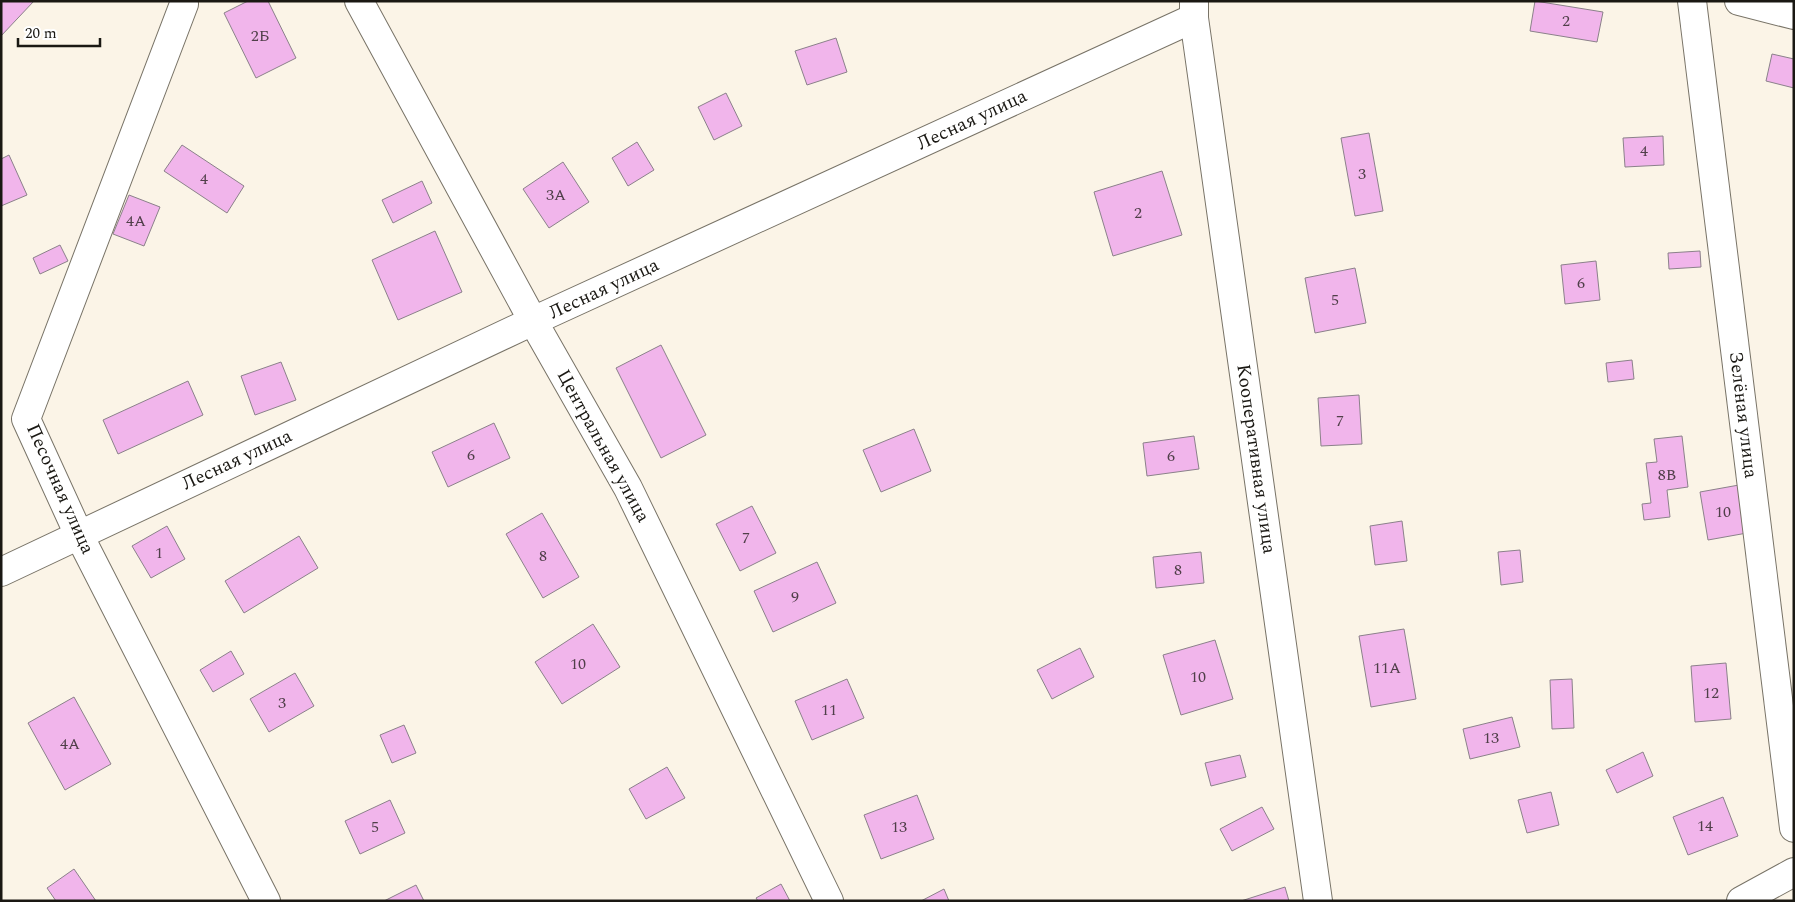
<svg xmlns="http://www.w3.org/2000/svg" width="1795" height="902" viewBox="0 0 1795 902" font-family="Spectral,serif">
	<rect width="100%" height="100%" fill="#fbf4e7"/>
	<g fill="#f1b5eb" stroke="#8b818a">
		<path d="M1 1H34L1 36Z"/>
		<path d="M248 1H268L296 58 256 78 224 13Z"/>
		<path d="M1535 1 1603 12 1597 42 1530 31Z"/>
		<path d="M836 38 847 72 807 85 795 51Z"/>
		<path d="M1772 54 1794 59V88L1766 81Z"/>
		<path d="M726 93 742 126 714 140 698 107Z"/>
		<path d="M1369 133 1383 211 1355 216 1341 138Z"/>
		<path d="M1663 136 1664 165 1625 167 1623 138Z"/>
		<path d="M637 142 654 170 628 186 612 158Z"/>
		<path d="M182 145 244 186 227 213 164 171Z"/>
		<path d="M9 155 27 195 1 206V159Z"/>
		<path d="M563 162 589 202 549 228 523 189Z"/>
		<path d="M1162 171 1182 235 1113 256 1094 192Z"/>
		<path d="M422 181 432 203 393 223 382 200Z"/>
		<path d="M129 195 160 207 144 246 113 234Z"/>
		<path d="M435 231 462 292 398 320 372 260Z"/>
		<path d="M60 245 68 261 40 274 33 258Z"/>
		<path d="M1700 251 1701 267 1669 269 1668 253Z"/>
		<path d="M1596 261 1600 300 1565 304 1561 265Z"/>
		<path d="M1355 268 1366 323 1315 333 1305 278Z"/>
		<path d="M661 345 706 435 661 458 616 368Z"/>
		<path d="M1632 360 1634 379 1608 382 1606 363Z"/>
		<path d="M281 362 296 400 255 415 241 376Z"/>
		<path d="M188 381 203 415 118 454 103 420Z"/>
		<path d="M1359 395 1362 444 1321 446 1318 398Z"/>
		<path d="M494 423 510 458 448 487 432 452Z"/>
		<path d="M914 429 931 471 881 492 863 450Z"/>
		<path d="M1194 436 1199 469 1147 476 1143 443Z"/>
		<path d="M1682 436 1688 487 1667 490 1670 517 1644 520 1642 504 1651 503 1646 463 1657 462 1654 439Z"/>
		<path d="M1739 485 1747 533 1708 540 1700 492Z"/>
		<path d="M752 506 776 553 740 571 716 524Z"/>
		<path d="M542 513 579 577 543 598 506 534Z"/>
		<path d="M1402 521 1407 561 1375 565 1370 526Z"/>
		<path d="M167 526 185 559 151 578 132 546Z"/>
		<path d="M299 536 318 568 244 613 225 581Z"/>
		<path d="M1520 550 1523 582 1501 585 1498 552Z"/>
		<path d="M1201 552 1204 583 1156 588 1153 557Z"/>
		<path d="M817 562 836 603 773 632 754 591Z"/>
		<path d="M593 624 620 667 562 704 535 662Z"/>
		<path d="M1404 629 1416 699 1371 707 1359 636Z"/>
		<path d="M1215 640 1233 699 1181 715 1163 655Z"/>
		<path d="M1080 648 1094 677 1052 699 1037 670Z"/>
		<path d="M231 651 244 674 213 692 200 670Z"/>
		<path d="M1726 663 1731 719 1695 722 1691 666Z"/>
		<path d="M295 673 314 706 269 732 250 699Z"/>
		<path d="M847 679 864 718 812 740 795 701Z"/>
		<path d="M1572 679 1574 728 1552 729 1550 680Z"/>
		<path d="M74 697 111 764 65 790 28 723Z"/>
		<path d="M1512 717 1520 747 1470 759 1463 729Z"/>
		<path d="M404 725 416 753 392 763 380 735Z"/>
		<path d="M1643 752 1653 776 1617 793 1606 770Z"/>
		<path d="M1240 755 1246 777 1211 786 1205 763Z"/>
		<path d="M667 767 685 798 646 819 629 789Z"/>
		<path d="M1551 792 1559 825 1527 833 1518 800Z"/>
		<path d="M917 795 934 839 881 859 864 815Z"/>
		<path d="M1723 797 1738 836 1688 855 1673 817Z"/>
		<path d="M390 800 405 833 360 854 345 821Z"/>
		<path d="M1262 807 1274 829 1232 851 1220 829Z"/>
		<path d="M74 869 96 901H56L47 888Z"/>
		<path d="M781 884 790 901H758L756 898Z"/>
		<path d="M416 885 424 901H384Z"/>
		<path d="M1285 887 1289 901H1241Z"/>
		<path d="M944 889 949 901H921Z"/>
	</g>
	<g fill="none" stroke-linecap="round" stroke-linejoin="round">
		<g stroke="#787367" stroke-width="30">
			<g id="street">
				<path d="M359 1 533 321 628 488 829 901"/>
				<path d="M1692 1 1794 828"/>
				<path d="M1739 1 1794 15"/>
				<path d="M184 4 26 419 79 535 266 901"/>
				<path d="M1194 18 1318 901"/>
				<path d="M1 572 533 321 1194 18V1"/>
				<path d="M1741 901 1794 872"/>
			</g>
		</g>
		<use href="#street" stroke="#fff" stroke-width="28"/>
	</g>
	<g text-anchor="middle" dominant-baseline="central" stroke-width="4.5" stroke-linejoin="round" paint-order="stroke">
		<g font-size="16" fill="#503f49">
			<text x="1566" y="21">2</text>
			<text x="260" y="36">2Б</text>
			<text x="1644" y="151">4</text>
			<text x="1362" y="174">3</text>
			<text x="204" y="179">4</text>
			<text x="556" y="195">3А</text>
			<text x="1138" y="213">2</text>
			<text x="136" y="221">4А</text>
			<text x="1581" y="283">6</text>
			<text x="1335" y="300">5</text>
			<text x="1340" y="421">7</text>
			<text x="471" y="455">6</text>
			<text x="1171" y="456">6</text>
			<text x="1667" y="475">8В</text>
			<text x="1723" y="512">10</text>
			<text x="746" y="538">7</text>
			<text x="159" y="553">1</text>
			<text x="543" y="556">8</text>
			<text x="1178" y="570">8</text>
			<text x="795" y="597">9</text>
			<text x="578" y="664">10</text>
			<text x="1387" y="668">11А</text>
			<text x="1198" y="677">10</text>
			<text x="1711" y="693">12</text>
			<text x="282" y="703">3</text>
			<text x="829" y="710">11</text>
			<text x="1491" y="738">13</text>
			<text x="70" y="744">4А</text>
			<text x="1705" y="826">14</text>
			<text x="375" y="827">5</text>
			<text x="899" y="827">13</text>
		</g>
		<g font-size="19" fill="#1a1813" stroke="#fff">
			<text transform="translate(972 120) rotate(-25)">Лесная улица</text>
			<text transform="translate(604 289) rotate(-25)">Лесная улица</text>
			<text transform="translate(1743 415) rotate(83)">Зелёная улица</text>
			<text transform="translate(603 446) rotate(61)">Центральная улица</text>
			<text transform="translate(1256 459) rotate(82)">Кооперативная улица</text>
			<text transform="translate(237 460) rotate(-25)">Лесная улица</text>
			<text transform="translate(60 489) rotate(66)">Песочная улица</text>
		</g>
	</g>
	<rect width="1795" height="902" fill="none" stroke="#1a1813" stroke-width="5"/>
	<path d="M18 38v8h82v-8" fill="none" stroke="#1a1813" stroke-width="2.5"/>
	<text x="25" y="38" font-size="15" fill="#1a1813" stroke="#ffffff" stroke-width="4" paint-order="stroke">20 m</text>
</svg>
